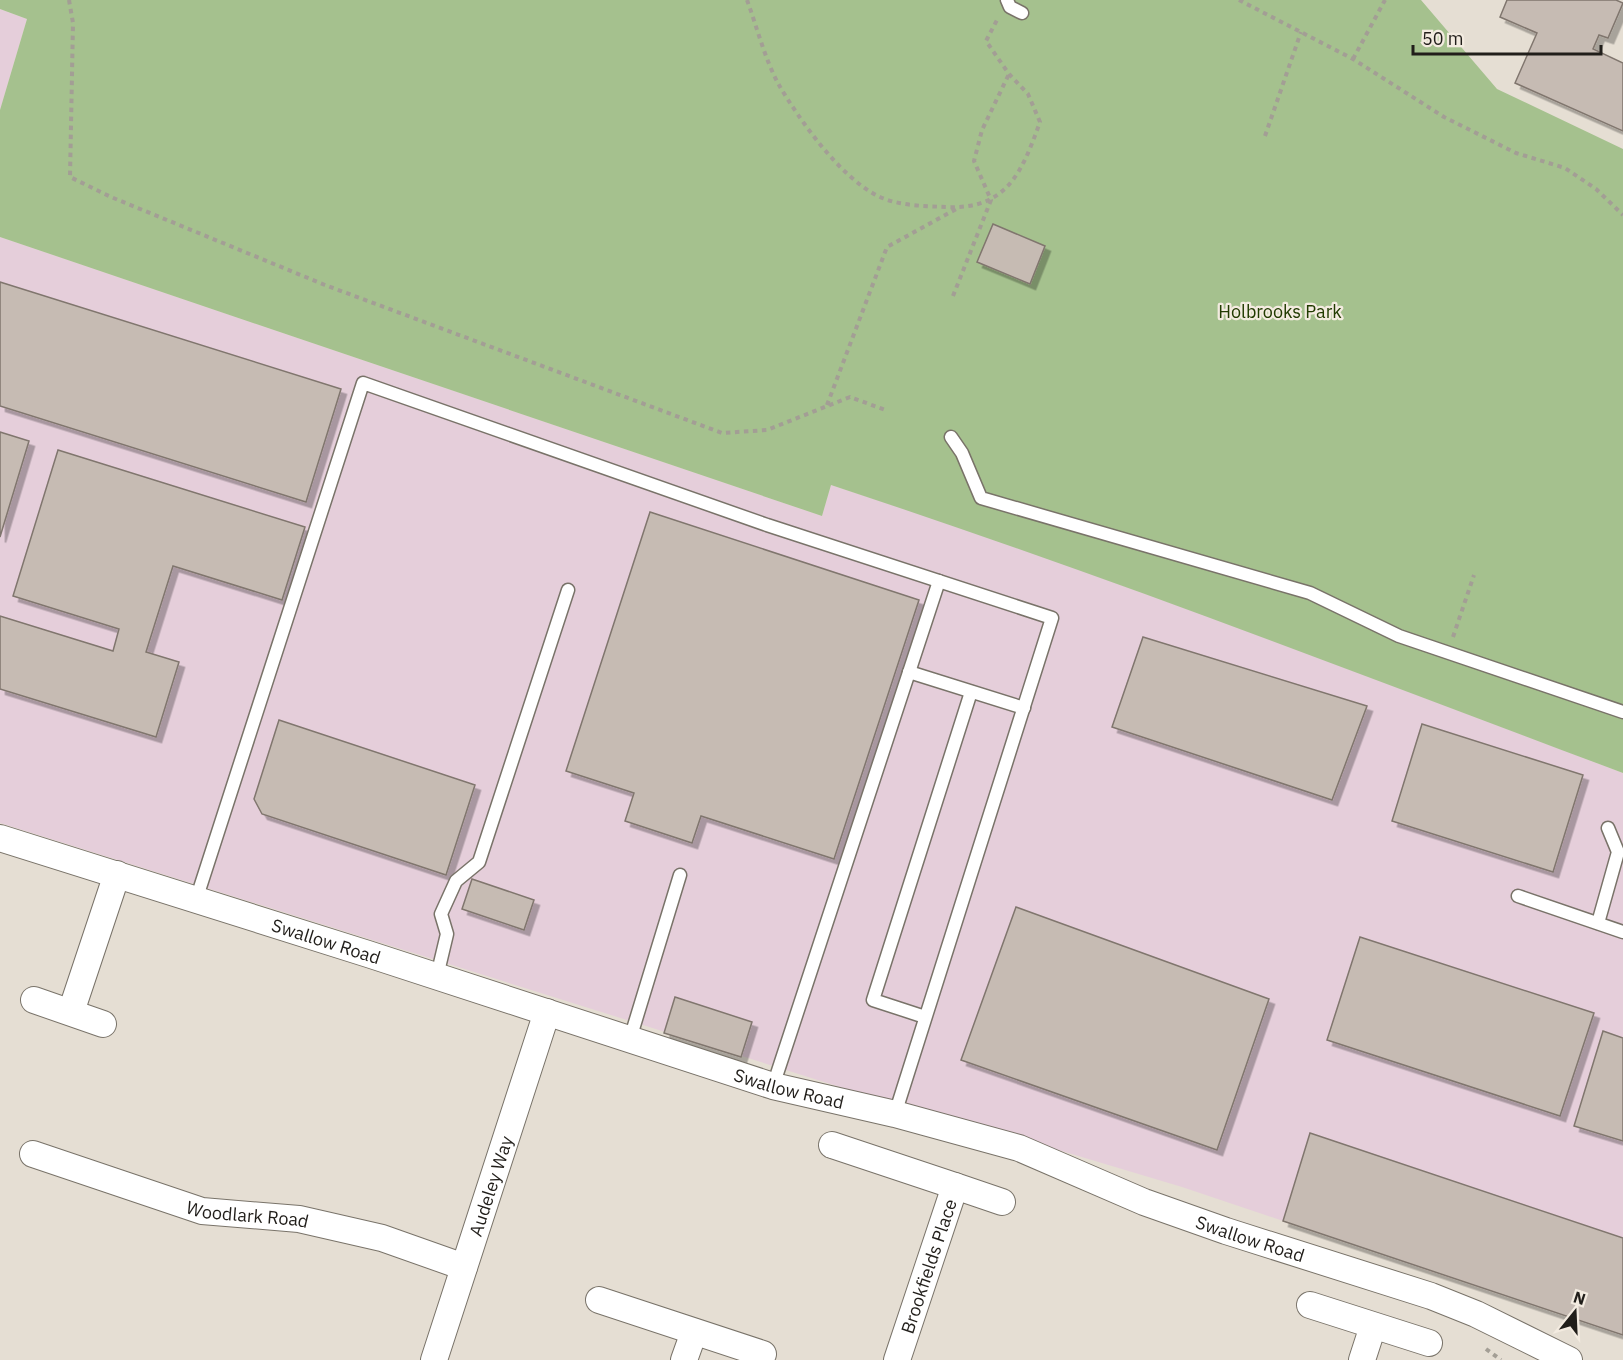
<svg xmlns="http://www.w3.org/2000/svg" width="1623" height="1360" viewBox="0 0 1623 1360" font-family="'IBM Plex Sans',sans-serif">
	<defs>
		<filter id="shadow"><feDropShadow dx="5.5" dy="5.5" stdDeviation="0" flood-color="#0004"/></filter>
	</defs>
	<rect width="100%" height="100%" fill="#e5ded3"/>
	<g fill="#e5ceda">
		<path d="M0 9 27 19 0 110Z"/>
		<path d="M0 237 822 516 831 485 987 536 1288 646 1623 773V1335L1182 1187 1045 1146 907 1108 0 823Z"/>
	</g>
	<path fill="#a5c18e" d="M0 0H1421L1497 89 1623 149V773C1360 674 1098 573 831 485L822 516 0 237V110L27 19 0 9Z"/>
	<g fill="#c6bbb3" stroke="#80766e" stroke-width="1.5" filter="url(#shadow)">
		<path d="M1507 0H1616L1623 3 1608 38 1599 35 1593 49 1623 63V131L1515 83 1537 33 1500 17Z"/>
		<path d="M993 224 1045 246 1030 284 977 262Z"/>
		<path d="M0 282 341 389 306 502 0 406Z"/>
		<path d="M0 432 29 441 0 537Z"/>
		<path d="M58 450 305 527 282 600 173 566 146 652 179 662 156 737 0 689V616L113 651 119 629 13 596Z"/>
		<path d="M650 512 919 600 834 859 701 816 692 843 625 821 634 793 566 771Z"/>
		<path d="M1143 637 1367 706 1332 800 1112 727Z"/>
		<path d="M279 720 475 785 446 875 262 814 254 799Z"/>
		<path d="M1422 724 1583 775 1553 872 1392 821Z"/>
		<path d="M472 879 534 900 524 930 462 909Z"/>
		<path d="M1016 907 1269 999 1217 1150 961 1060Z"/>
		<path d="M1360 937 1594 1013 1560 1116 1327 1040Z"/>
		<path d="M675 997 752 1022 741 1057 664 1033Z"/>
		<path d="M1603 1031 1623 1038V1141L1574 1126Z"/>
		<path d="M1310 1133 1623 1238V1335L1283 1221Z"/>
	</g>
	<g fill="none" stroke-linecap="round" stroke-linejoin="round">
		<g stroke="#797369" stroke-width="15">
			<g id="service">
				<path d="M1007 0 1010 7 1022 13"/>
				<path d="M951 437 962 453 981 498 1310 593 1399 636 1623 712"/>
				<path d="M909 672 1024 708"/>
				<path d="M1518 896 1623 932"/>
				<path d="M196 900 363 383 767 525 1052 618 895 1114"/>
				<path d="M1598 923 1618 852 1608 828"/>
				<path d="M437 976 447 934 441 914 456 881 479 862 568 590"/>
				<path d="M925 1017 873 1000 971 692"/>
				<path d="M630 1039 680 875"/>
				<path d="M773 1086 939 581"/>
			</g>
		</g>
		<g stroke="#797369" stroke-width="28">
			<g id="minor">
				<path id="s1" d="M0 838 368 954 773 1086 895 1114 1019 1148 1144 1202 1226 1231 1431 1296 1476 1314 1569 1360"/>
				<path d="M34 1000 103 1024"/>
				<path d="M71 1012 117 874"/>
				<path d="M832 1145 955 1186"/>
				<path id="s2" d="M33 1154 202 1211 299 1219 382 1238 464 1267"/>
				<path d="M599 1300 763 1354"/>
				<path d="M1310 1305 1429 1343"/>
				<path id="s3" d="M434 1360 547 1012"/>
				<path d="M684 1360 694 1332"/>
				<path id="s4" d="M897 1360 955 1186 1002 1202"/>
				<path d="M1362 1360 1373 1326"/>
			</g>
		</g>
		<g stroke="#a39e95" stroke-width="4" stroke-dasharray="4.5 4.5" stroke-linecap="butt">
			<path d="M69 0 73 23 70 177 111 197 325 285 722 433 767 430 850 397 888 411"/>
			<path d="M747 0C757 27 765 60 779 85 800 121 841 178 878 196 898 206 924 206 946 207 1007 210 1022 172 1040 122L1028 94 1009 74 986 41 998 18"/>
			<path d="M1239 0 1353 59 1444 117 1516 153 1565 168 1596 189 1623 215"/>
			<path d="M1353 59 1385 0"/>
			<path d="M1265 136 1301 32"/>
			<path d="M953 296 991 200 974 161 982 130 1009 74"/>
			<path d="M827 405 887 247 958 208"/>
			<path d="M1453 637 1474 575"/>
			<path d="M1486 1349 1501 1360"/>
		</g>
		<use href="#service" stroke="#fff" stroke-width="12"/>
		<use href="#minor" stroke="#fff" stroke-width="26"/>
	</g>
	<g text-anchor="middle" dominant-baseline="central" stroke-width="4.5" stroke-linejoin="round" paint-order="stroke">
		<g font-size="18" fill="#213b00" stroke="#f3ebe0">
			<text x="1280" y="311">Holbrooks Park</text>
		</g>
		<g font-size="18" fill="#211e1a" stroke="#f3ebe0">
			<text stroke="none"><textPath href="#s1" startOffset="342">Swallow Road</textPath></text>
			<text stroke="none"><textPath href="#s1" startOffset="828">Swallow Road</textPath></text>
			<text stroke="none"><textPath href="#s3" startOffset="183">Audeley Way</textPath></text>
			<text stroke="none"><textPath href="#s2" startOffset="224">Woodlark Road</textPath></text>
			<text stroke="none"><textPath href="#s1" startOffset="1314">Swallow Road</textPath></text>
			<text stroke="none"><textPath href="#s4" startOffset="99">Brookfields Place</textPath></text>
		</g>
	</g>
	<g transform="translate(1575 1312) rotate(18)" stroke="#f3ebe0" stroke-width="4.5" paint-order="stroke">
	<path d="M0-4.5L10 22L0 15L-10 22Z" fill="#211e1a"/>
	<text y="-9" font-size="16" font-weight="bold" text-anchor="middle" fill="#211e1a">N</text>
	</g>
	<path d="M1413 45v9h188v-9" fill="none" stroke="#211e1a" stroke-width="3"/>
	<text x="1422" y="45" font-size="18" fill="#211e1a" stroke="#f3ebe0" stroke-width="4.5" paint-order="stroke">50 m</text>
</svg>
